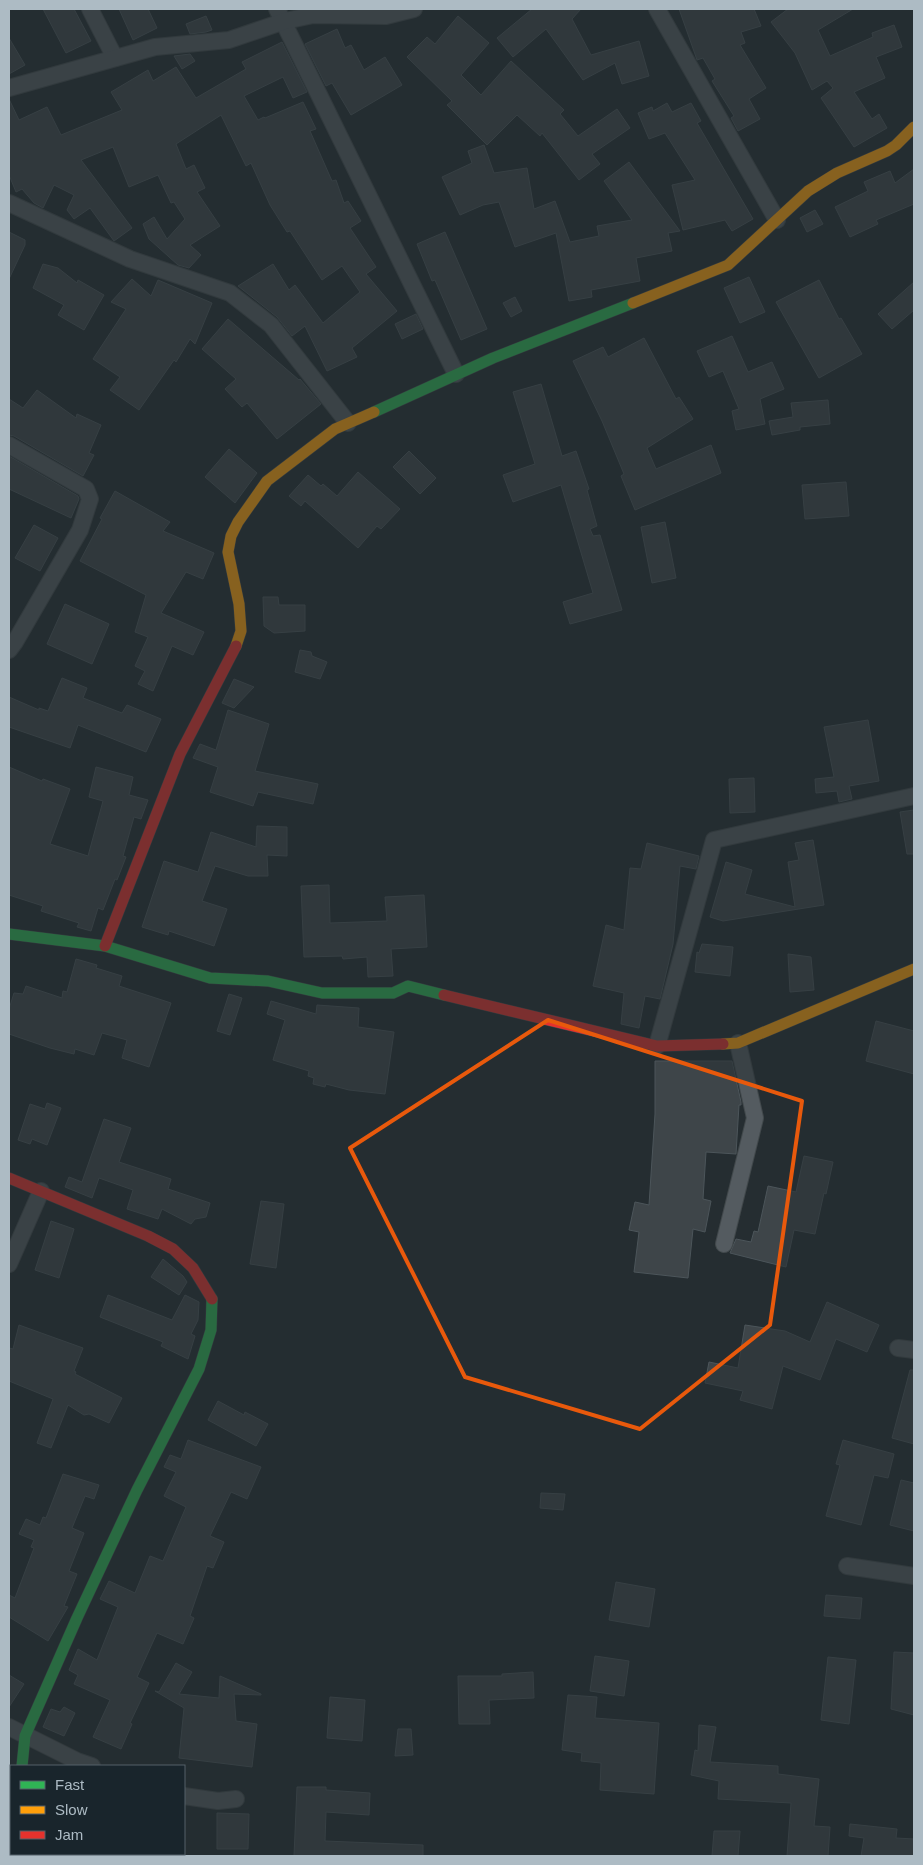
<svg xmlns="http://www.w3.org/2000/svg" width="923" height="1865" viewBox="0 0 923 1865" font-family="Helvetica,sans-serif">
	<rect width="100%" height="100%" fill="#252d31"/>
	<g fill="#3e4549" stroke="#4c555a">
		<path d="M43 9H74L91 41 66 53Z"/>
		<path d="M119 9H148L157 28 133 40Z"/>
		<path d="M532 9H581L572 19 591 55 639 41 649 76 622 84 615 63 583 80 546 29 513 57 497 38Z"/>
		<path d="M679 9H754L761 26 741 32 745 43 740 45 766 88 749 99 760 119 738 131 731 118 734 116 712 81 715 79 703 58 697 60 696 57Z"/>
		<path d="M788 9H853L818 30 830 56 873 37 872 33 894 25 902 47 876 57 885 78 854 92 872 119 879 114 887 128 854 147 821 98 833 88 827 81 812 90 795 53 771 22Z"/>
		<path d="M206 16 212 30 206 32 190 34 186 24Z"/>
		<path d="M458 16 489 43 461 75 481 95 511 61 564 110 560 114 578 136 617 109 630 128 592 154 600 164 579 180 542 133 540 136 517 115 487 145 447 105 452 101 407 57 427 37 435 44Z"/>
		<path d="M337 29 345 48 351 45 364 70 385 57 402 85 351 115 332 83 326 86 305 44Z"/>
		<path d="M9 38 25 65 9 74Z"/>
		<path d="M282 42 307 92 293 98 283 77 244 96 258 120 264 117 265 118 303 102 316 129 310 131 332 181 336 180 344 203 348 201 361 221 350 228 376 267 366 274 397 311 352 348 357 357 327 371 305 326 292 336 277 317 238 286 273 264 289 290 295 285 323 323 360 292 342 266 322 280 290 231 287 232 270 205 251 163 246 166 221 115 176 144 186 169 194 165 205 188 197 192 220 226 190 245 201 255 189 268 178 265 149 239 143 224 154 217 167 239 185 219 174 202 171 203 158 175 129 187 113 147 81 160 132 228 114 241 90 208 74 219 67 210 74 195 54 185 43 208 34 203 22 189 16 192 9 175V99L19 120 47 107 61 135 122 110 111 92 148 70 153 81 176 67 196 98 246 69 242 62Z"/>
		<path d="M190 54 195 61 182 69 174 56Z"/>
		<path d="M667 103 672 112 691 103 701 121 697 123 753 219 732 231 725 220 683 230 672 185 695 180 665 133 649 139 638 113 652 107 653 111Z"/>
		<path d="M484 145 494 173 527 168 534 209 555 201 570 242 599 236 597 226 632 220 604 181 629 162 680 231 668 233 672 251 636 258 640 281 591 290 592 297 569 301 556 233 515 247 499 202 483 205 460 215 442 177 472 163 468 151Z"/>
		<path d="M914 169V204L876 220 878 224 850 237 835 207 868 191 864 182 890 171 895 183Z"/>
		<path d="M815 210 823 224 807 232 800 218Z"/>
		<path d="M9 232 25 240V245L9 279Z"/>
		<path d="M445 232 487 329 461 340 435 280 432 281 417 244Z"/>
		<path d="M43 264 58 268 77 283 78 280 104 295 84 330 58 315 64 305 33 288Z"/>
		<path d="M749 277 765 312 740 323 724 288Z"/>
		<path d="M132 279 151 296 158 280 212 303 195 344 190 339 176 362 174 360 139 410 110 390 120 377 93 359 126 309 111 302Z"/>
		<path d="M819 280 839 319 841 318 862 354 819 378 776 302Z"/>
		<path d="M914 282V310L892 329 878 314Z"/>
		<path d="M515 297 522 311 511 317 503 303Z"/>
		<path d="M416 314 423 329 402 339 395 324Z"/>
		<path d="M228 319 299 380 300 379 321 404 277 439 247 403 242 407 225 389 236 379 202 349Z"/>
		<path d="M732 336 748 372 772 362 784 389 760 399 765 424 736 430 732 411 739 409 723 371 709 377 697 351Z"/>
		<path d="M644 338 676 399 679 397 693 419 647 448 656 469 711 445 721 473 635 510 621 476 624 474 602 421 573 361 603 347 608 357Z"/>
		<path d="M541 384 562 456 576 451 589 489 587 490 597 526 590 529 593 536 600 535 622 610 570 624 563 602 593 593 561 485 513 502 503 475 535 464 513 392Z"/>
		<path d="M37 390 76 418 77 414 101 425 89 453 94 455 83 476 14 436 9 435V399L23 408Z"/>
		<path d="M828 400 830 424 800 427V430L772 435 769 421 793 417 791 403Z"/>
		<path d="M229 449 257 473 235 503 205 477Z"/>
		<path d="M409 451 436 478 420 494 393 467Z"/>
		<path d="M9 456 78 496 79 499 71 518 9 489Z"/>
		<path d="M358 472 400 509 381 529 377 526 358 548 305 501 301 506 289 496 308 475 321 486 323 484 337 496Z"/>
		<path d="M846 482 849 516 805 519 802 485Z"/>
		<path d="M115 491 170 522 163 531 214 553 203 579 186 572 161 613 204 632 193 655 172 646 153 691 138 684 145 671 135 666 148 637 135 632 146 595 80 561 102 519 100 518Z"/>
		<path d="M665 522 676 578 652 583 641 527Z"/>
		<path d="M34 525 58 538 40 571 15 558Z"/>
		<path d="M263 597H278L279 605H305V631L274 633 264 626Z"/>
		<path d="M65 604 109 624 92 664 47 644Z"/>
		<path d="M300 650 311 652 312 656 327 662 320 679 295 672Z"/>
		<path d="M62 678 87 688 83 698 122 713 127 705 161 719 146 752 78 725 70 748 9 727V697L39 710V708L48 711Z"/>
		<path d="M234 679 254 687 234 708 222 703Z"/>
		<path d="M228 710 269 724 255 771 318 784 313 804 258 792 253 806 210 792 218 767 193 758 200 744 216 750Z"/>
		<path d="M868 720 879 781 849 786 852 799 839 802 837 791 816 793 815 779 834 777 824 727Z"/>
		<path d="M9 767 42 781 43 779 70 789 50 844 88 856 103 801 89 797 96 767 133 777 129 795 148 800 141 819 134 817 123 856 126 857 117 880 115 879 103 910 98 908 91 931 77 927 79 923 41 911 43 906 9 895Z"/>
		<path d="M754 778 755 812 730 813 729 779Z"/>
		<path d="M914 810V854H907L900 812Z"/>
		<path d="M257 826 287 827V856L267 855 268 876H248L215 866 202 901 227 909 214 946 169 931 168 935 142 927 164 861 198 872 211 832 256 847Z"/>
		<path d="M813 840 824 905 723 921 710 917 726 862 752 870 745 894 795 907 788 862 799 860 795 843Z"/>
		<path d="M647 843 699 856 696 869 680 866 673 944 661 995 660 999 645 996 639 1028 621 1024 624 993 593 986 606 925 624 930 630 868 641 869Z"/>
		<path d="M329 885 330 923 387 921 385 897 424 895 427 947 391 949 393 976 368 977 367 957 343 959 342 956 304 957 301 886Z"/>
		<path d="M702 944 733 947 730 976 695 972 697 952 699 953Z"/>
		<path d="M788 954 811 957 814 990 790 992Z"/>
		<path d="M76 959 97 965 96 968 122 976 119 986 171 1003 149 1067 122 1058 127 1040 102 1033 94 1055 75 1049 74 1054 50 1048 9 1034V1009L14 993 23 994 26 986 62 998 63 991 67 992Z"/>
		<path d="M229 994 242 998 230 1035 217 1031Z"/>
		<path d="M271 1001 316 1014 317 1005 359 1008 358 1027 394 1032 385 1094 349 1090 326 1084 325 1087 313 1084 314 1078 308 1076 309 1071 273 1060 285 1020 267 1014Z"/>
		<path d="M876 1021 914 1031V1074L866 1061Z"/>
		<path d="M655 1061H732L741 1102V1105H739L736 1154 706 1152 703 1199 711 1201 705 1232 693 1229 688 1278 634 1272 639 1232 629 1230 635 1202 649 1205 655 1114Z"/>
		<path d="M47 1103 61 1108 47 1145 32 1139 30 1144 18 1140 30 1104 45 1109Z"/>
		<path d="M104 1119 131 1128 119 1162 171 1179 168 1189 210 1203 206 1217 195 1219 191 1224 162 1209 158 1219 127 1209 133 1190 99 1178 92 1198 65 1187 69 1177 82 1182Z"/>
		<path d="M804 1156 833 1162 826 1194 824 1193 815 1234 794 1230 786 1267 730 1253 736 1239 751 1242 754 1231 758 1232 768 1186 796 1192Z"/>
		<path d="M261 1201 284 1204 276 1268 250 1264Z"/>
		<path d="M51 1221 74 1229 59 1278 35 1270Z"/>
		<path d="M163 1259 183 1276 187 1282 179 1295 151 1277Z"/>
		<path d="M108 1295 172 1320 185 1295 199 1302 198 1320 191 1334 195 1336 188 1359 161 1346 163 1342 100 1317Z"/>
		<path d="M827 1302 879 1325 867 1352 836 1339 820 1380 783 1366 772 1409 740 1400 743 1391 705 1383 709 1362 738 1368 745 1325 785 1331 810 1342Z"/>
		<path d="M19 1325 83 1348 74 1371 76 1372 75 1374 122 1398 109 1423 89 1414 84 1415 68 1405 51 1448 37 1443 53 1399 9 1381V1348L13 1349Z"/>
		<path d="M910 1370H914V1444L892 1438Z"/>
		<path d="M218 1401 244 1415 245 1412 268 1424 256 1446 208 1420Z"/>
		<path d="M188 1440 261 1467 247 1499 231 1492 210 1536 224 1542 213 1568 207 1566 190 1616 194 1618 183 1644 157 1633 137 1677 149 1683 130 1723 132 1724 121 1749 93 1737 110 1700 74 1684 78 1675 69 1670 78 1649 97 1660 118 1607 100 1599 109 1581 135 1593 150 1556 163 1561 186 1507 164 1496 176 1472 164 1467 170 1455 181 1459Z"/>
		<path d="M843 1440 894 1454 888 1478 874 1475 861 1525 826 1516 840 1465 836 1464Z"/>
		<path d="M63 1474 99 1485 94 1499 85 1496 72 1528 84 1533 69 1571 77 1574 64 1606 68 1607 48 1641 9 1617V1595L15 1598 34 1548 31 1547 34 1540 19 1534 26 1519 40 1525 43 1517 46 1518Z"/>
		<path d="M901 1480 914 1483V1531L890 1525Z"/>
		<path d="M541 1493 565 1494 563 1510 540 1508Z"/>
		<path d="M616 1582 655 1589 649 1627 609 1620Z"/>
		<path d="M826 1595 862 1598 860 1619 824 1616Z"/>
		<path d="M894 1652 914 1653V1715L891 1709Z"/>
		<path d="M595 1656 629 1661 624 1696 590 1691Z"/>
		<path d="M828 1657 856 1660 849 1724 821 1720Z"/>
		<path d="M176 1663 192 1672 179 1694 219 1698 220 1676 261 1694V1695L234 1694 236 1721 257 1724 252 1767 179 1758 184 1708 155 1691 159 1692Z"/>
		<path d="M533 1672 534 1698 489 1700 490 1724H459L458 1676H502V1674Z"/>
		<path d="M9 1675 24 1684 9 1707Z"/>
		<path d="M568 1695 597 1697 595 1718 659 1723 654 1794 600 1790 601 1763 581 1761 582 1753 562 1750Z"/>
		<path d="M330 1697 365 1700 362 1741 327 1738Z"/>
		<path d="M64 1707 75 1713 64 1736 43 1727 51 1709 60 1712Z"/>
		<path d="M699 1725 716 1727 710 1762 778 1766V1774L819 1779 814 1826 830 1827 828 1856H787L791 1803 718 1799 719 1781 691 1775 695 1750 698 1751Z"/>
		<path d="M398 1729H411L413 1755 395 1756Z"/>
		<path d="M297 1787H326V1790L370 1793 369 1815 326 1812 325 1841 423 1845V1856H294Z"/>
		<path d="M217 1813 249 1814 248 1849H217Z"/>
		<path d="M850 1824 897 1829 896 1838 914 1839V1856H861L864 1838 849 1836Z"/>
		<path d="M714 1831H740L738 1856H712Z"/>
	</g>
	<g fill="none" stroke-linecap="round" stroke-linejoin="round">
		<g stroke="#42494c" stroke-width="18">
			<g id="street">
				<path d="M90 9 115 58"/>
				<path d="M277 9 456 374"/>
				<path d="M657 9 777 220"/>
				<path d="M9 88 155 47 229 40 285 21 313 15 386 16 414 9"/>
				<path d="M9 203 130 259 230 293 271 325 348 423"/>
				<path d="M9 445 86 489 90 499 80 530 15 642 9 650"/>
				<path d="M657 1046 714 840 914 796"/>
				<path d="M724 1244 755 1118 738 1043"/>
				<path d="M9 1264 41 1191"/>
				<path d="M898 1348 914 1350"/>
				<path d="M847 1566 914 1576"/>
				<path d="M9 1727 77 1761 92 1766"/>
				<path d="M184 1796 218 1801 236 1799"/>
				<path d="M9 1825 11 1815"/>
			</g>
		</g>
		<g stroke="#42494c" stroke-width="12">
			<g id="fast">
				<path d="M374 412 493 358 633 303"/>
				<path d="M9 934 105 946 210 978 268 981 322 993H393L408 986 444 995"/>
				<path d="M22 1766 25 1736 77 1618 137 1490 199 1369 211 1330 212 1299"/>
			</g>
		</g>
		<g stroke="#42494c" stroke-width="12">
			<g id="slow">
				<path d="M633 303 728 265 808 191 837 173 887 151 896 145 914 127"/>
				<path d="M236 646 241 631 239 604 228 552 231 536 238 522 267 481 335 429 374 412"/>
				<path d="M723 1044 738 1043 914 969"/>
			</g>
		</g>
		<g stroke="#42494c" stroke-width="12">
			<g id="jam">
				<path d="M105 946 180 754 236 646"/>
				<path d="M444 995 657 1046 723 1044"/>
				<path d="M9 1178 148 1236 173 1249 193 1268 212 1299"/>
			</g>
		</g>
		<use href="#street" stroke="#545b60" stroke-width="16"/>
		<use href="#fast" stroke="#30b455" stroke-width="11"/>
		<use href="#slow" stroke="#ff9f0a" stroke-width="11"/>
		<use href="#jam" stroke="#e5322d" stroke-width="11"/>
	</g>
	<path d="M0 0H923V1865H0ZM548 1020 802 1101 770 1325 640 1429 465 1377 350 1148Z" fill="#252d31" fill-opacity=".55" fill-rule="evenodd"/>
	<path fill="none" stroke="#e8590c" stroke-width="4" stroke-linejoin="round" d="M548 1020 802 1101 770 1325 640 1429 465 1377 350 1148Z"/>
	<rect width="923" height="1865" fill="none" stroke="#adbbc4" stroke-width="20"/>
	<rect x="10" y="1765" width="175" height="90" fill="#19252c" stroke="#546169"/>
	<rect x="20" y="1781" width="25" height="8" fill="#30b455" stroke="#546169"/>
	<text x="55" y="1790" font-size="15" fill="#adbbc4">Fast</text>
	<rect x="20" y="1806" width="25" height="8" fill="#ff9f0a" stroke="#546169"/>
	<text x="55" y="1815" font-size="15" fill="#adbbc4">Slow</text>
	<rect x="20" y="1831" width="25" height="8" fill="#e5322d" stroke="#546169"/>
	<text x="55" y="1840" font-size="15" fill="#adbbc4">Jam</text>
</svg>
